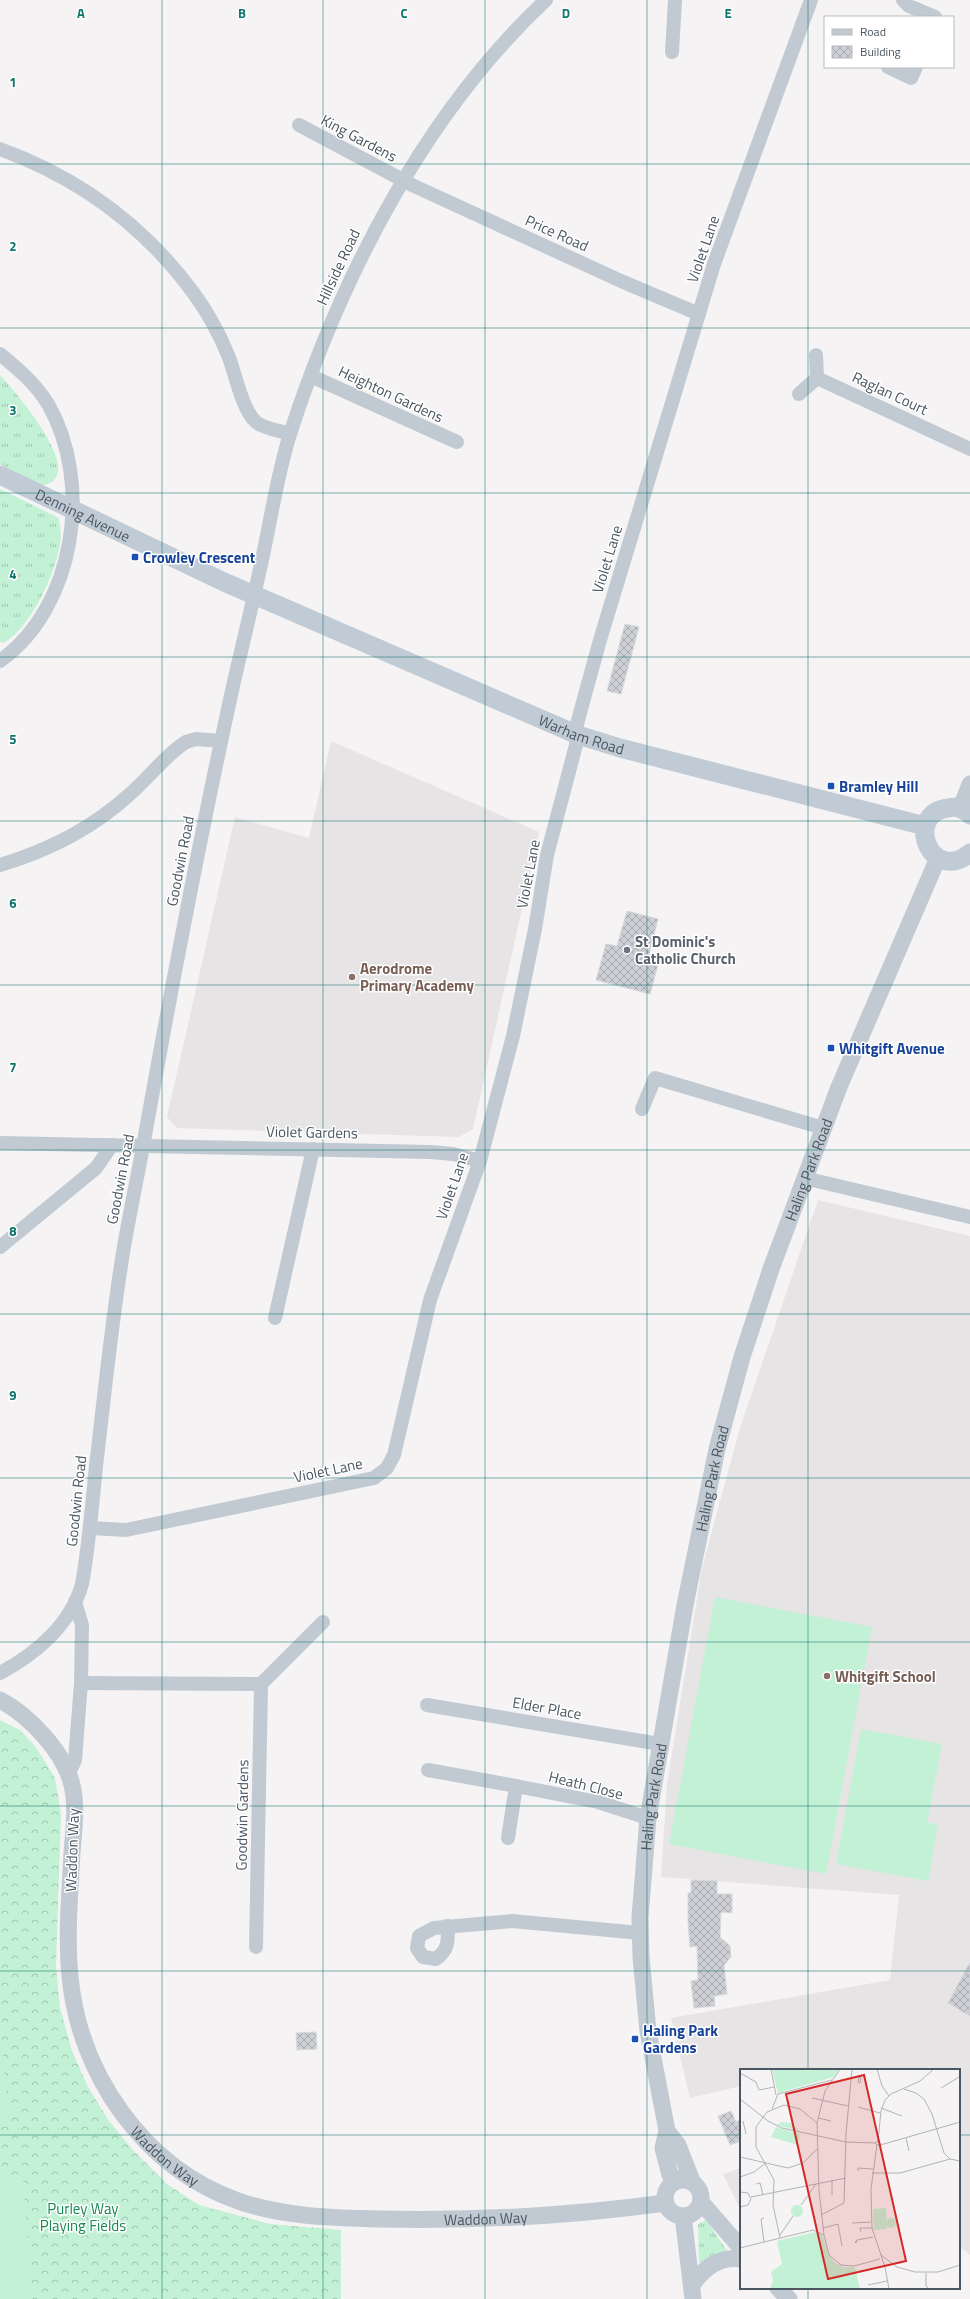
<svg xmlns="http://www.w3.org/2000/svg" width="970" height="2299" viewBox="0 0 970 2299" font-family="'Titillium Web',sans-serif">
	<defs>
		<pattern id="grass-tufts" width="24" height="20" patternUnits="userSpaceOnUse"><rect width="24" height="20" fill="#c3f1d5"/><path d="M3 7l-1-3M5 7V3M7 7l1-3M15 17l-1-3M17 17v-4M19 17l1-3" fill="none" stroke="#a0c6b0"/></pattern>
		<pattern id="forest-crowns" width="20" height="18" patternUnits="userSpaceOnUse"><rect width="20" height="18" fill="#c3f1d5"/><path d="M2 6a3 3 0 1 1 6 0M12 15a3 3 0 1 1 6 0" fill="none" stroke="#a0c6b0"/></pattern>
		<pattern id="building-cross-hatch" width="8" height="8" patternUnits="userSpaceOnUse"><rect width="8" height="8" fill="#cdcfd5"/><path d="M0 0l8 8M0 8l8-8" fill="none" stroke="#a8abb0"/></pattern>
	</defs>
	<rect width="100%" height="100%" fill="#f5f3f3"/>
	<g fill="#e6e4e5">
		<path d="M331 741 539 832 473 1129 459 1137 177 1128 167 1117 235 817 309 838Z"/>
		<path d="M818 1200 970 1236V2255L959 2246V2070H741V2086L690 2098 671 2018 890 1980 899 1895 661 1877 667 1784 702 1568 740 1428Z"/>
		<path d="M741 2168V2207H739L723 2174Z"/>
	</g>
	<g fill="url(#grass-tufts)">
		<path d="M0 375C14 390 75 461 54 480 51 483 45 486 40 485 31 484 9 469 0 464Z"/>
		<path d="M0 489 59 518C59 523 61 530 61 536 59 568 32 626 4 643L0 642Z"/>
		<path d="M706 2220 728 2252 715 2255 699 2263 698 2224Z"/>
	</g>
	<path fill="url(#forest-crowns)" d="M0 1720 20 1730 35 1746 55 1778 61 1814 56 1966 60 2008 72 2051 88 2087 109 2121 132 2149 167 2184 199 2205 270 2224 341 2230V2299H0Z"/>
	<g fill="#c3f1d5">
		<path d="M715 1597 872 1627 826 1874 669 1844Z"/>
		<path d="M861 1729 942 1744 927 1822 938 1825 928 1881 836 1864Z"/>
		<path d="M0 2016 9 2126 0 2127Z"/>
		<path d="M23 2178 32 2299H0V2179Z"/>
	</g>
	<g fill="url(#building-cross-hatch)" stroke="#d7d9de">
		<path d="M625 624 639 627 621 694 607 691Z"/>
		<path d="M627 911 658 919 649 954 660 957 650 994 596 980 606 944 617 946Z"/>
		<path d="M691 1880 717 1881V1894H732V1913L721 1912 720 1937 730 1946 731 1957 724 1965 727 1994 714 1996 715 2006 694 2008 691 1981 698 1980 697 1946 690 1947 688 1922V1893H691Z"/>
		<path d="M970 1962V2016L948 2003Z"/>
		<path d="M316 2032 317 2049 297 2050 296 2033Z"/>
		<path d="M731 2111 736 2122 741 2119V2141L730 2145 718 2116Z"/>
	</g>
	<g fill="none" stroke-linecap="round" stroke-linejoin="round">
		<g stroke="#c1cad2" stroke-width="14">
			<path d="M903 0 909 6 935 17"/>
			<path d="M672 52 675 0"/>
			<path d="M888 67 911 78 916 67"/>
			<path d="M299 125 414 186 621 281 699 314"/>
			<path d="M0 149C77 177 143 225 192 291 207 311 219 333 228 355 235 372 242 410 256 422 264 429 280 430 290 434"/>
			<path d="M0 354C18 369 35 383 48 404 93 482 76 607 0 661"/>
			<path d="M816 355 817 378 970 449"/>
			<path d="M311 376 457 442"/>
			<path d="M799 394 817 378"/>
			<path d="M0 865C47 851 93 828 130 794 149 778 165 755 186 742L196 739 221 741"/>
			<path d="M642 1109 655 1078 823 1128"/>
			<path d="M0 1143 430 1152 453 1154 480 1161"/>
			<path d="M804 1178 970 1217"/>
			<path d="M0 1247 96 1168 112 1145"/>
			<path d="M275 1318 313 1149"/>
			<path d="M90 1528 126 1530 374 1478 387 1468 394 1455 430 1300 480 1161 513 1036 535 929 547 855 576 745 577 724 600 640 714 264 811 0"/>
			<path d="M0 1673C36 1654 71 1624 82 1584 89 1545 92 1506 96 1466 105 1391 112 1315 125 1241 131 1207 138 1174 144 1141 171 989 200 837 233 686 243 642 254 598 263 555 272 513 278 471 291 431 342 275 425 113 546 0"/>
			<path d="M81 1683 261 1684 256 1947"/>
			<path d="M261 1684 323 1622"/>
			<path d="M427 1705 660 1744"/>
			<path d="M428 1770 516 1786"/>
			<path d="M69 1773 75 1760 81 1683 82 1625 75 1602"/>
			<path d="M508 1838 516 1786 598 1802 648 1818"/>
			<path d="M447 1926C449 1941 448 1950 436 1959L423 1957 417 1948 419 1936 434 1928 512 1921 640 1933"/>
		</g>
		<g stroke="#c1cad2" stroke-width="17">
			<path d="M958 808 964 800 970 784"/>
			<path id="s1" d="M0 1700C29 1715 64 1752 72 1785 77 1806 74 1830 72 1852 70 1893 66 1935 70 1976 79 2074 143 2167 238 2201 284 2217 333 2218 381 2219 476 2221 571 2216 665 2203"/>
			<path d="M667 2131 678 2145 692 2181"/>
			<circle cx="683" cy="2198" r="18"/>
			<path id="s2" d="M677 2180 670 2175 663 2148 667 2131 648 2031 641 1957 640 1917 648 1818 685 1605 717 1449 742 1357 771 1269 839 1087 938 858"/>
			<path d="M701 2202 741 2248"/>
			<path d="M683 2216 693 2299"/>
			<path d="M692 2285C704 2268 719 2256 741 2259"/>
			<path d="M778 2288 789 2299"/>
		</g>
		<g stroke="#c1cbd6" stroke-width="19">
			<path id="s3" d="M0 475 224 582 578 735 620 748 925 826"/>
			<path d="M970 815C965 809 956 806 948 808 903 814 931 885 970 853"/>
		</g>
	</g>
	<path fill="none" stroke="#0f766e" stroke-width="1" stroke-opacity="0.55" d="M162 0V2299M323 0V2299M485 0V2299M647 0V2299M808 0V2070M0 164H970M0 328H970M0 493H970M0 657H970M0 821H970M0 985H970M0 1150H970M0 1314H970M0 1478H970M0 1642H970M0 1806H970M0 1971H970M0 2135H741M959 2135H970M808 2288V2299"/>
	<g fill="#1a4fb4" stroke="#fff" stroke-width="1.5">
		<rect x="131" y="553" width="8" height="8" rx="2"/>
		<rect x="827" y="782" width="8" height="8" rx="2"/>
		<rect x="827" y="1044" width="8" height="8" rx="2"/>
		<rect x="631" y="2035" width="8" height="8" rx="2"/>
	</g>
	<circle fill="#6b7280" stroke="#fff" stroke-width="1.5" cx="627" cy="950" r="4"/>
	<g fill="#8d6e63" stroke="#fff" stroke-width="1.5">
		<circle cx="352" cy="977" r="4"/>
		<circle cx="827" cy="1676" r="4"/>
	</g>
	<g text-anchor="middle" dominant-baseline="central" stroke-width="3" stroke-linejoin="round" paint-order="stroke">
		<g font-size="15" fill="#4a5661" stroke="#fff">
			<text transform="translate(359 138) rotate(28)">King Gardens</text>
			<text transform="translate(557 233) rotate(24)">Price Road</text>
			<text transform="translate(703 249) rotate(-71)">Violet Lane</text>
			<text transform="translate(338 267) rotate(-65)">Hillside Road</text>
			<text transform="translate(890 393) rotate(25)">Raglan Court</text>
			<text transform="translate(391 394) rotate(25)">Heighton Gardens</text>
			<text stroke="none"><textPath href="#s3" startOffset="92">Denning Avenue</textPath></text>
			<text transform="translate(607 559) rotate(-73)">Violet Lane</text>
			<text stroke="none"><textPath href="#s3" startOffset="637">Warham Road</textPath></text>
			<text transform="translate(180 861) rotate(-79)">Goodwin Road</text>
			<text transform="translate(528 874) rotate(-79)">Violet Lane</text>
			<text transform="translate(312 1132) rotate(1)">Violet Gardens</text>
			<text stroke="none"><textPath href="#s2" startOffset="1039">Haling Park Road</textPath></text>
			<text transform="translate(120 1179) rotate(-79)">Goodwin Road</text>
			<text transform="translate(452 1186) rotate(-71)">Violet Lane</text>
			<text transform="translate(328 1470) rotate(-12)">Violet Lane</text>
			<text stroke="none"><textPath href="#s2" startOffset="715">Haling Park Road</textPath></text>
			<text transform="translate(76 1501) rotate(-84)">Goodwin Road</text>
			<text transform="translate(547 1708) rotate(10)">Elder Place</text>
			<text transform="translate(586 1785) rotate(14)">Heath Close</text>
			<text stroke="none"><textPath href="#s2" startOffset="391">Haling Park Road</textPath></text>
			<text transform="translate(242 1815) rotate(-89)">Goodwin Gardens</text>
			<text transform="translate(72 1850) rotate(-88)">Waddon Way</text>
			<text stroke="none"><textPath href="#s1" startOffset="515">Waddon Way</textPath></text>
			<text stroke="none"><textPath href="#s1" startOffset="851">Waddon Way</textPath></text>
		</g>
		<g font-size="15" font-weight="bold" fill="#164399" stroke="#fff" text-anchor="start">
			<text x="143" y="557">Crowley Crescent</text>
			<text x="839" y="786">Bramley Hill</text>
			<text x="839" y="1048">Whitgift Avenue</text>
			<text x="643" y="2030">Haling Park<tspan x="643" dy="17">Gardens</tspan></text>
		</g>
		<g font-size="15" font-weight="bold" fill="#5b616d" stroke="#fff" text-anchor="start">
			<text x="635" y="941">St Dominic's<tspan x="635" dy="17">Catholic Church</tspan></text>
		</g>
		<g font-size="15" font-weight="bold" fill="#785e54" stroke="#fff" text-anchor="start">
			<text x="360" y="968">Aerodrome<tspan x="360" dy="17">Primary Academy</tspan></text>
			<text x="835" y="1676">Whitgift School</text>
		</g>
		<g font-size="15" fill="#17864f" stroke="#fff">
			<text x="83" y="2208">Purley Way<tspan x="83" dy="17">Playing Fields</tspan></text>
		</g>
	</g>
	<g transform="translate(740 2069)">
		<rect width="220" height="220" fill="#f5f3f3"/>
		<path d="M42 53 51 54 59 62 37 56ZM36 58 60 65 58 76 31 68ZM51 142a6 6 0 1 1 12 0a6 6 0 1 1-12 0Z" fill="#c3f1d5"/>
		<path d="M32 0H99L93 8 38 24ZM76 163 83 167 88 185 94 193 103 198H115L120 220H30L33 211 31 203 42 195 37 172Z" fill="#c3f1d5"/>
		<path d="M146 139 147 160 134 161 133 140ZM146 154a5 5 0 1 1 10 0a5 5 0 1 1-10 0ZM79 175 86 196 72 200 66 179ZM58 180 65 201 51 206 44 185ZM88 200 94 220H80L75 204ZM72 203 78 220H63L59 207ZM57 208 61 220H46L43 213Z" fill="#c3f1d5"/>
		<path fill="none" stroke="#b1b4b9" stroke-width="1" d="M31 0 36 26M100 0 85 22 77 54 79 122 84 166 89 186 101 196 114 197 140 190M137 0 142 17 149 27M0 4 16 13 19 21 34 18M119 8 121 9 120 14 118 13ZM201 19 219 8M164 20 176 24 184 30 192 45 204 84 210 90 220 92M72 29 108 37M0 30 28 52 42 59 106 73 135 74 138 72 140 75M118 38 140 44M141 39 162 47M32 40 38 25 92 11M78 49 91 52M3 52 6 65M166 69 169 82M138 72 141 42 145 31 151 25 180 12 194 0M135 74 137 76 144 75 220 53M137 76 131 120 132 159 145 198 149 220M0 88 48 99 63 94 77 80M118 102V99L133 100M132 104H160L210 90M0 108 14 103 26 94M92 111V126M16 115 20 114 23 126M0 123 8 124 11 130 8 136 0 138M11 128 106 109M61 136 76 115M81 146 104 134 106 65 112 0M24 149 21 150 24 173M112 154 131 153M83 159 98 155 102 177M121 163 120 159H132M40 166 53 147M40 169 33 136 34 111 16 78V58L27 43 44 36 60 40 77 54M117 171 116 174 115 173 117 171 133 168M0 179 73 161 84 166M141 186 157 198 175 203H198L220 196M186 204V217L189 220M128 216 147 212"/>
		<path fill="#d62828" fill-opacity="0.15" stroke="#d62828" stroke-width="2" d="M124 6 166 192 88 210 46 25Z"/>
		<rect width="220" height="220" fill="none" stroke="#4a5661" stroke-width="2"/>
	</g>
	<g font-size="13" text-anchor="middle" font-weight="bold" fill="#0f766e" stroke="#fff" stroke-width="3" stroke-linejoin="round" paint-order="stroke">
		<text x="81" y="18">A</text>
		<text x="242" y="18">B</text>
		<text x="404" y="18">C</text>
		<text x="566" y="18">D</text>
		<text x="728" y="18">E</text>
		<text x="13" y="87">1</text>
		<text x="13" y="251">2</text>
		<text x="13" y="415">3</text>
		<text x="13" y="579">4</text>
		<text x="13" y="744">5</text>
		<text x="13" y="908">6</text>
		<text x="13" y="1072">7</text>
		<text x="13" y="1236">8</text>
		<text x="13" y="1400">9</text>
	</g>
	<rect x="824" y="16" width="130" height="52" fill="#ffffff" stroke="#b7bbc0"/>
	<rect x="832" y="29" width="20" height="6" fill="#c1cbd6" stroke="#b7bbc0"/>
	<text x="860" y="36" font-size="12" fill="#4a5661">Road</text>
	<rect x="832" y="46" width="20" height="12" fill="url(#building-cross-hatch)" stroke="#b7bbc0"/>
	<text x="860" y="56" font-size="12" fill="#4a5661">Building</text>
</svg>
